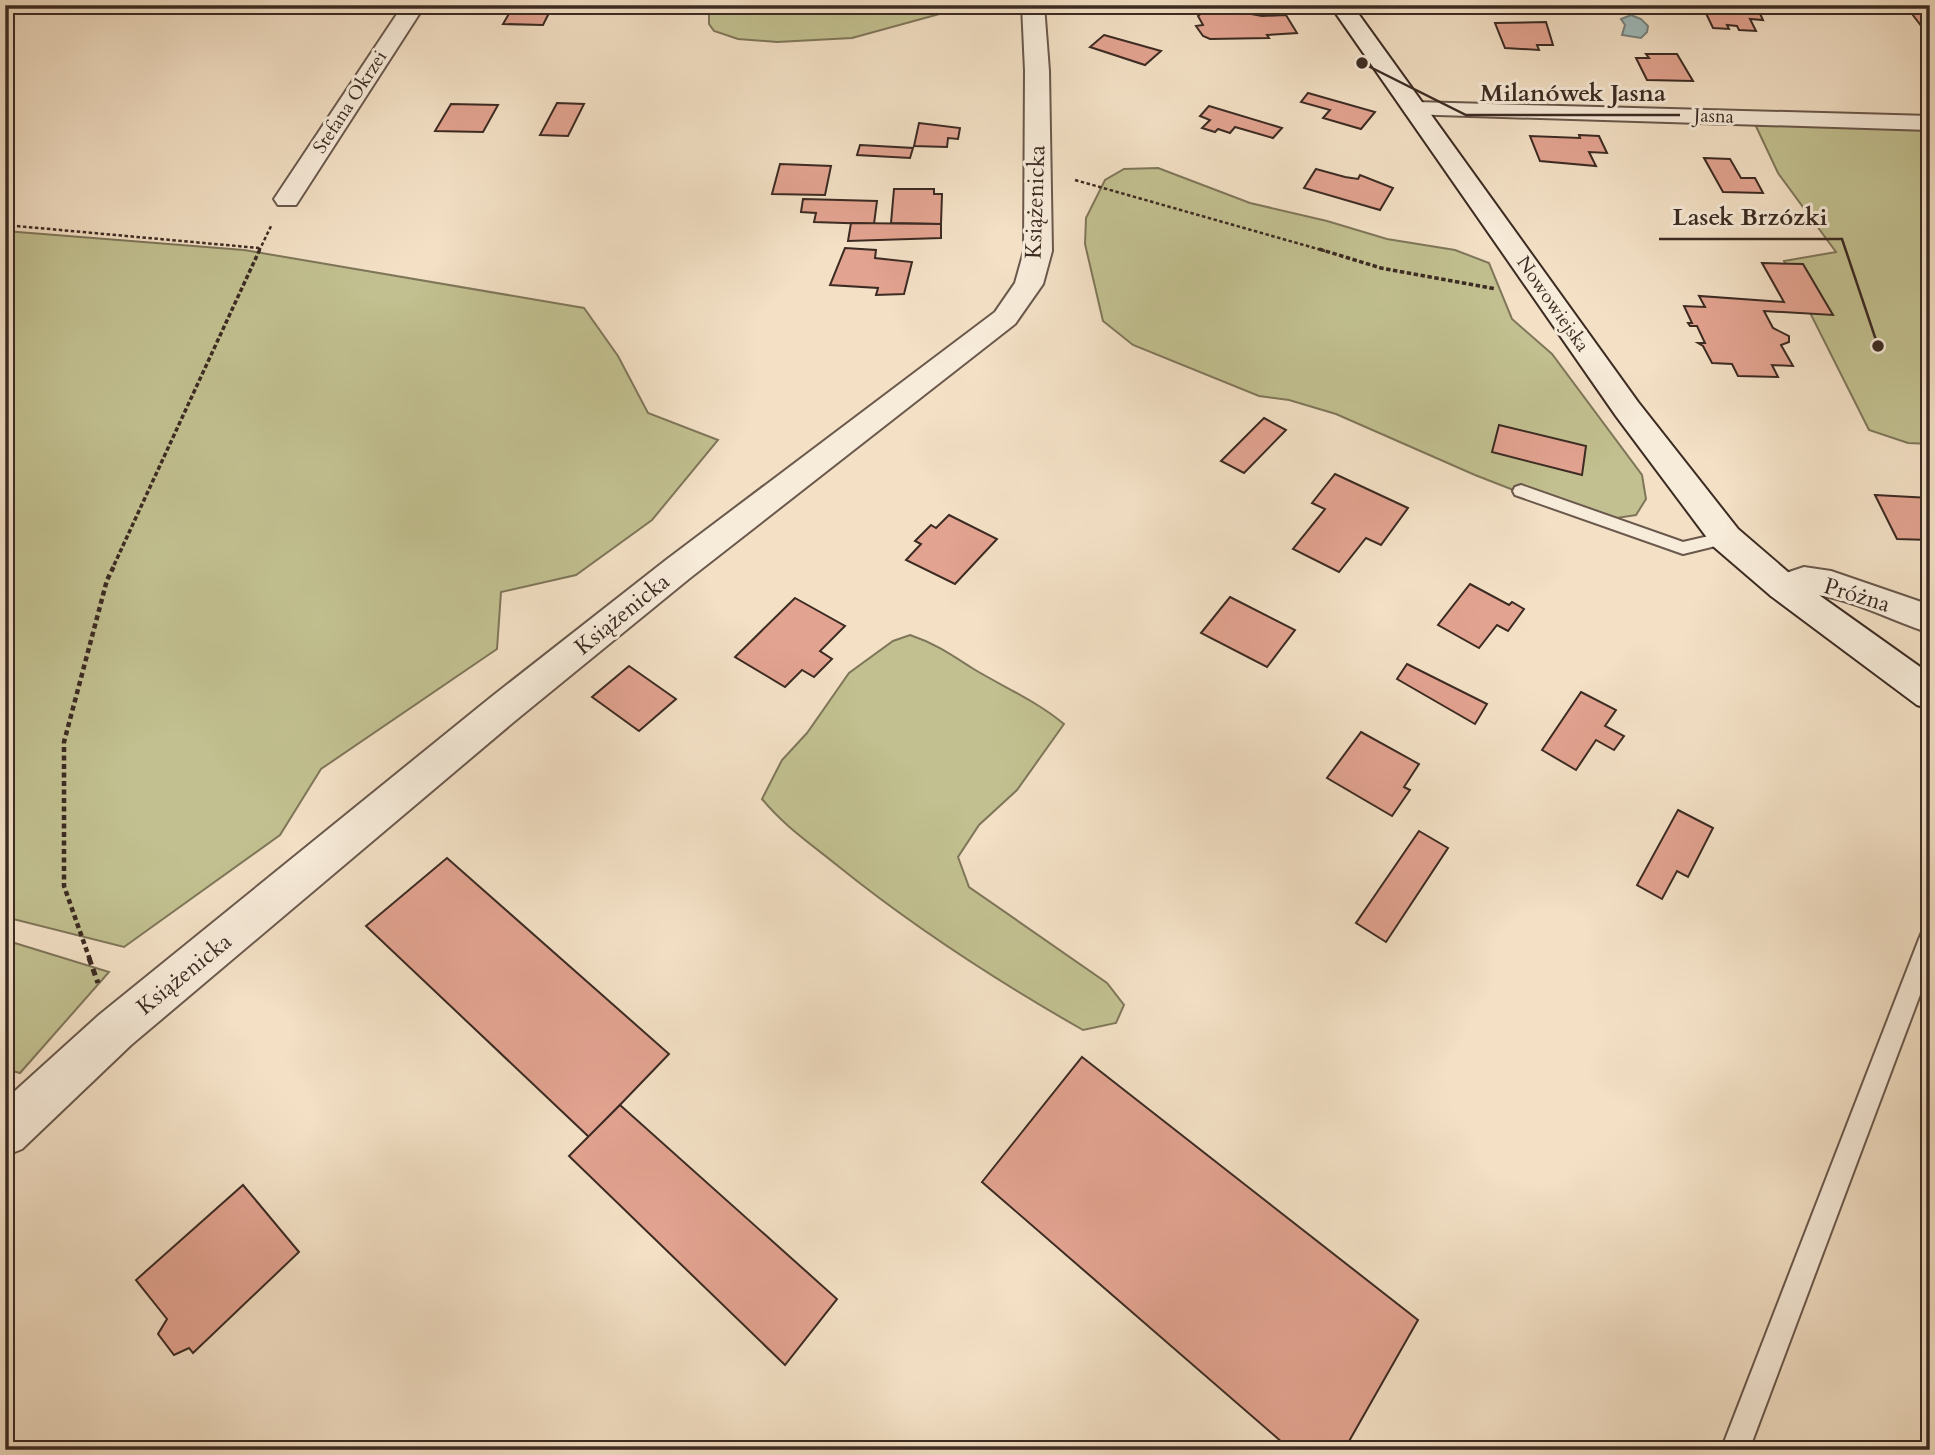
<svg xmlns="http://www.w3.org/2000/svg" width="1935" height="1455" viewBox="0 0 1935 1455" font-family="Cardo,serif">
	<rect width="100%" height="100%" fill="#f3e0c5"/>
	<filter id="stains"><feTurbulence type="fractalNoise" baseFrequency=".00286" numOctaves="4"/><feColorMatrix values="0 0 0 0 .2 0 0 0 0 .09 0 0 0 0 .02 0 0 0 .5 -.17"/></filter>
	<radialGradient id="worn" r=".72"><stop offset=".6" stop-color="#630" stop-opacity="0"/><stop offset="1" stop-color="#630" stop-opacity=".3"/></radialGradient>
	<g fill="#c2c090" stroke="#7f765a" stroke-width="2">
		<path d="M716 5H1004L954 10 852 38 777 42 738 39 714 31 709 24V11Z"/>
		<path d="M1754 122 1930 128V444L1908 443 1869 430 1784 261 1836 252 1778 173Z"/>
		<path d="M1158 168 1250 203 1327 221 1387 239 1455 250 1489 263 1512 319 1552 354 1642 475 1646 499 1636 515 1604 520 1552 505 1475 475 1336 414 1289 400 1259 396 1133 345 1103 321 1085 244 1086 218 1105 180 1124 169Z"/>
		<path d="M5 231 244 250 584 308 618 356 648 413 718 440 652 520 576 575 501 592 497 649 321 769 280 835 124 947 5 917Z"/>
		<path d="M910 635C934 643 950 654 972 668 1003 687 1035 700 1064 724L1017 790 979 825 958 857 969 887 1107 983 1124 1005 1116 1023 1083 1030C997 981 915 928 838 866 811 844 784 826 762 799L782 760 807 733 849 673 893 641Z"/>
		<path d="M5 940 109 972 20 1073 5 1069Z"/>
	</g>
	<path fill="#9ebbbc" stroke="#77817f" stroke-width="2" d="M1631 15 1641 19 1648 26 1647 32 1641 38 1622 35 1625 25 1621 19Z"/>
	<g fill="#e2a390" stroke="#3c2b23" stroke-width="2">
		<path d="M514 5H553L543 25 503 24Z"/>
		<path d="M1702 5H1756L1763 20 1750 19 1756 31 1739 30 1737 26 1727 25 1729 29 1713 28Z"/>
		<path d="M1855 5H1876L1880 11 1859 10Z"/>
		<path d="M1918 5H1930V27H1922L1909 10 1922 11Z"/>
		<path d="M1244 9 1246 13 1262 16 1286 15 1297 33 1267 35 1269 38 1210 39 1203 36 1196 26 1203 25 1198 16 1203 12Z"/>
		<path d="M1546 22 1553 45H1537L1539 50 1505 48 1495 23Z"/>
		<path d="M1104 35 1161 51 1145 65 1090 47Z"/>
		<path d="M1646 54H1677L1693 81 1647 80 1636 58H1649Z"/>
		<path d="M1308 93 1375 112 1361 129 1323 118 1330 110 1301 102Z"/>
		<path d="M557 103 584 104 568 136 540 135Z"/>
		<path d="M451 104 498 105 483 132 435 131Z"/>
		<path d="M1209 106 1282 128 1273 138 1235 127 1230 133 1218 129 1215 132 1202 128 1210 120 1200 116Z"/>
		<path d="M919 123 960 128 958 139 948 138 947 147 914 146Z"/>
		<path d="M1579 135 1599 136 1607 153 1589 152 1596 166 1540 161 1530 136 1580 138Z"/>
		<path d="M860 145 913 148 910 158 857 155Z"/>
		<path d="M1704 158 1730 159 1741 178H1755L1763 193 1723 192Z"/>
		<path d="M780 164 831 166 825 195 772 194Z"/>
		<path d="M1316 169 1345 177 1358 179 1360 175 1393 188 1380 210 1304 188Z"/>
		<path d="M894 189H934V194H942L941 224 891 223Z"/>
		<path d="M803 199 877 201 874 224 814 222 816 213 801 212Z"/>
		<path d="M851 223 941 224V238L848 241Z"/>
		<path d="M845 248 876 250 875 258 912 262 904 294 876 295 878 288 830 285Z"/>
		<path d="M1762 263 1803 264 1833 315 1764 311 1773 328 1789 336V342L1781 345 1793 366 1772 365 1778 377 1738 376 1732 364 1712 363 1703 346 1698 343H1705L1697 326H1690L1688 323H1692L1684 306 1705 307 1699 296 1784 302Z"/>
		<path d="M1264 418 1286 430 1244 473 1221 461Z"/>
		<path d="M1499 425 1586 446 1582 475 1492 452Z"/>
		<path d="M1335 474 1408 508 1381 545 1366 538 1339 572 1293 549 1325 509 1312 503Z"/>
		<path d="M1875 495 1930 498V540L1897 539Z"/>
		<path d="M949 515 997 539 955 584 906 560 921 544 915 541 931 525 936 528Z"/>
		<path d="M1470 584 1509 605 1512 602 1524 609 1508 631 1497 625 1479 648 1438 625Z"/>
		<path d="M1230 597 1295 630 1267 667 1201 633Z"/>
		<path d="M795 598 845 626 820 651 832 659 814 677 802 670 785 687 735 657Z"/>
		<path d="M1407 664 1487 704 1475 724 1397 679Z"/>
		<path d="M629 666 676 699 639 731 592 697Z"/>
		<path d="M1581 692 1616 710 1605 726 1624 736 1614 750 1596 740 1576 770 1542 750Z"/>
		<path d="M1361 732 1419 764 1404 787 1410 790 1392 816 1327 778Z"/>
		<path d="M1678 810 1713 828 1688 877 1677 871 1662 899 1637 885Z"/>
		<path d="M1419 831 1448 848 1386 942 1356 923Z"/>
		<path d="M447 858 669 1054 589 1137 366 926Z"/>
		<path d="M1082 1057 1418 1320 1344 1450H1291L982 1182Z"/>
		<path d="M620 1105 837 1299 785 1365 569 1156Z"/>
		<path d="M243 1185 299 1252 193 1353 189 1348 174 1355 158 1334 167 1319 136 1280Z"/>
	</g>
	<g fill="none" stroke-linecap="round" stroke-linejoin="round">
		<g stroke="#6a584c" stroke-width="4">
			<g id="lane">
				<path d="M1521 485 1683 542 1726 532 1735 538 1732 542 1683 554 1515 495 1513 491 1515 487Z"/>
				<path d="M1930 929V968L1749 1450H1721L1919 939 1922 932Z"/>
			</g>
		</g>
		<g stroke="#6a584c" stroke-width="4">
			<g id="street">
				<path d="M403 5H425L296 205H278L274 199Z"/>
				<path d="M1022 5H1044L1049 71 1052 251 1043 284 1015 324 690 578 516 720 131 1045 22 1149 5 1156V1100L99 1015 490 698 666 560 995 312 1015 283 1024 251 1025 71Z"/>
				<path d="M1415 102 1930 116V130L1406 114 1403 109 1406 104Z"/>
				<path d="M1804 567 1831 571 1930 605V633C1895 622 1860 603 1824 596 1805 593 1789 602 1771 596L1765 587 1771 578Z"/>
			</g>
		</g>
		<g stroke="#3c2b23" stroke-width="4">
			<path id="secondary" d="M1330 5H1352L1638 402 1738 529 1795 578 1930 674V709L1917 705 1771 596 1714 547 1616 416Z"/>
		</g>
		<g stroke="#3c2b23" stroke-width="2.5" stroke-dasharray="3.5 2.5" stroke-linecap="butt">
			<path d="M1075 180 1325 251"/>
			<path d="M5 225 259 248"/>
			<path d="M259 251 272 224"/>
		</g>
		<g stroke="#3c2b23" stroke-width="3.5" stroke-dasharray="4.5 2.5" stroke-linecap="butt">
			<path d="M1319 249 1381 268 1496 289"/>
			<path d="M114 565 260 249"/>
		</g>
		<path stroke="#3c2b23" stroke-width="4.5" stroke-dasharray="5 3.5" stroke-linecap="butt" d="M90 960 64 886V742L107 580 115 564"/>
		<path stroke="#3c2b23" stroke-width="5" stroke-dasharray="7 4.5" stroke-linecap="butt" d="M89 958 98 983"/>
		<use href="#lane" fill="#f7ebd9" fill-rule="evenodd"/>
		<use href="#street" fill="#f7ebd9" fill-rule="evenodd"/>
		<use href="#secondary" fill="#f7ebd9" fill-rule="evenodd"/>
	</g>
	<g text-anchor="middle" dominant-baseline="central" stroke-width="6" stroke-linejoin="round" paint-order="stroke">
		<g font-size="19" fill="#3c2b23" stroke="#f7ebd9">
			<text transform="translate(350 102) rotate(-57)">Stefana Okrzei</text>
			<text transform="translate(1714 116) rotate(2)">Jasna</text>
			<text transform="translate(1553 304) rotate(55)">Nowowiejska</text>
		</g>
		<g font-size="23" fill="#3c2b23" stroke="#f7ebd9">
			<text transform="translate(1035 202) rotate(-88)">Książenicka</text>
			<text transform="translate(1857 595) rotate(17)">Próżna</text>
			<text transform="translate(622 614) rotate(-39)">Książenicka</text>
			<text transform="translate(184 974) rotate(-39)">Książenicka</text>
		</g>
	</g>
	<path fill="none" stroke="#3c2b23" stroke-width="2.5" d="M1362 63L1466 115H1680M1878 346L1842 239H1659"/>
	<g fill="#3c2b23" stroke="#f7ebd9" stroke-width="2.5">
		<circle cx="1362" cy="63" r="7"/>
		<circle cx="1878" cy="346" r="7"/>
	</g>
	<g font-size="24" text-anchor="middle" font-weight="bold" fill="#3c2b23" stroke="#f7ebd9" stroke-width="6" stroke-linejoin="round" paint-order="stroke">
		<text x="1573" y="101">Milanówek Jasna</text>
		<text x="1750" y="225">Lasek Brzózki</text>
	</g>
	<rect width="1935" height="1455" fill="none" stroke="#f3e0c5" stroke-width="28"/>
	<rect x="7" y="7" width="1921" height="1441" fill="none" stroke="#3c2b23" stroke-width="3.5"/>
	<rect x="14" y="14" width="1907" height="1427" fill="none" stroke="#3c2b23" stroke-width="2"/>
	<rect width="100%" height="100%" filter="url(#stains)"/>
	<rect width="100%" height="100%" fill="url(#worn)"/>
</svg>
